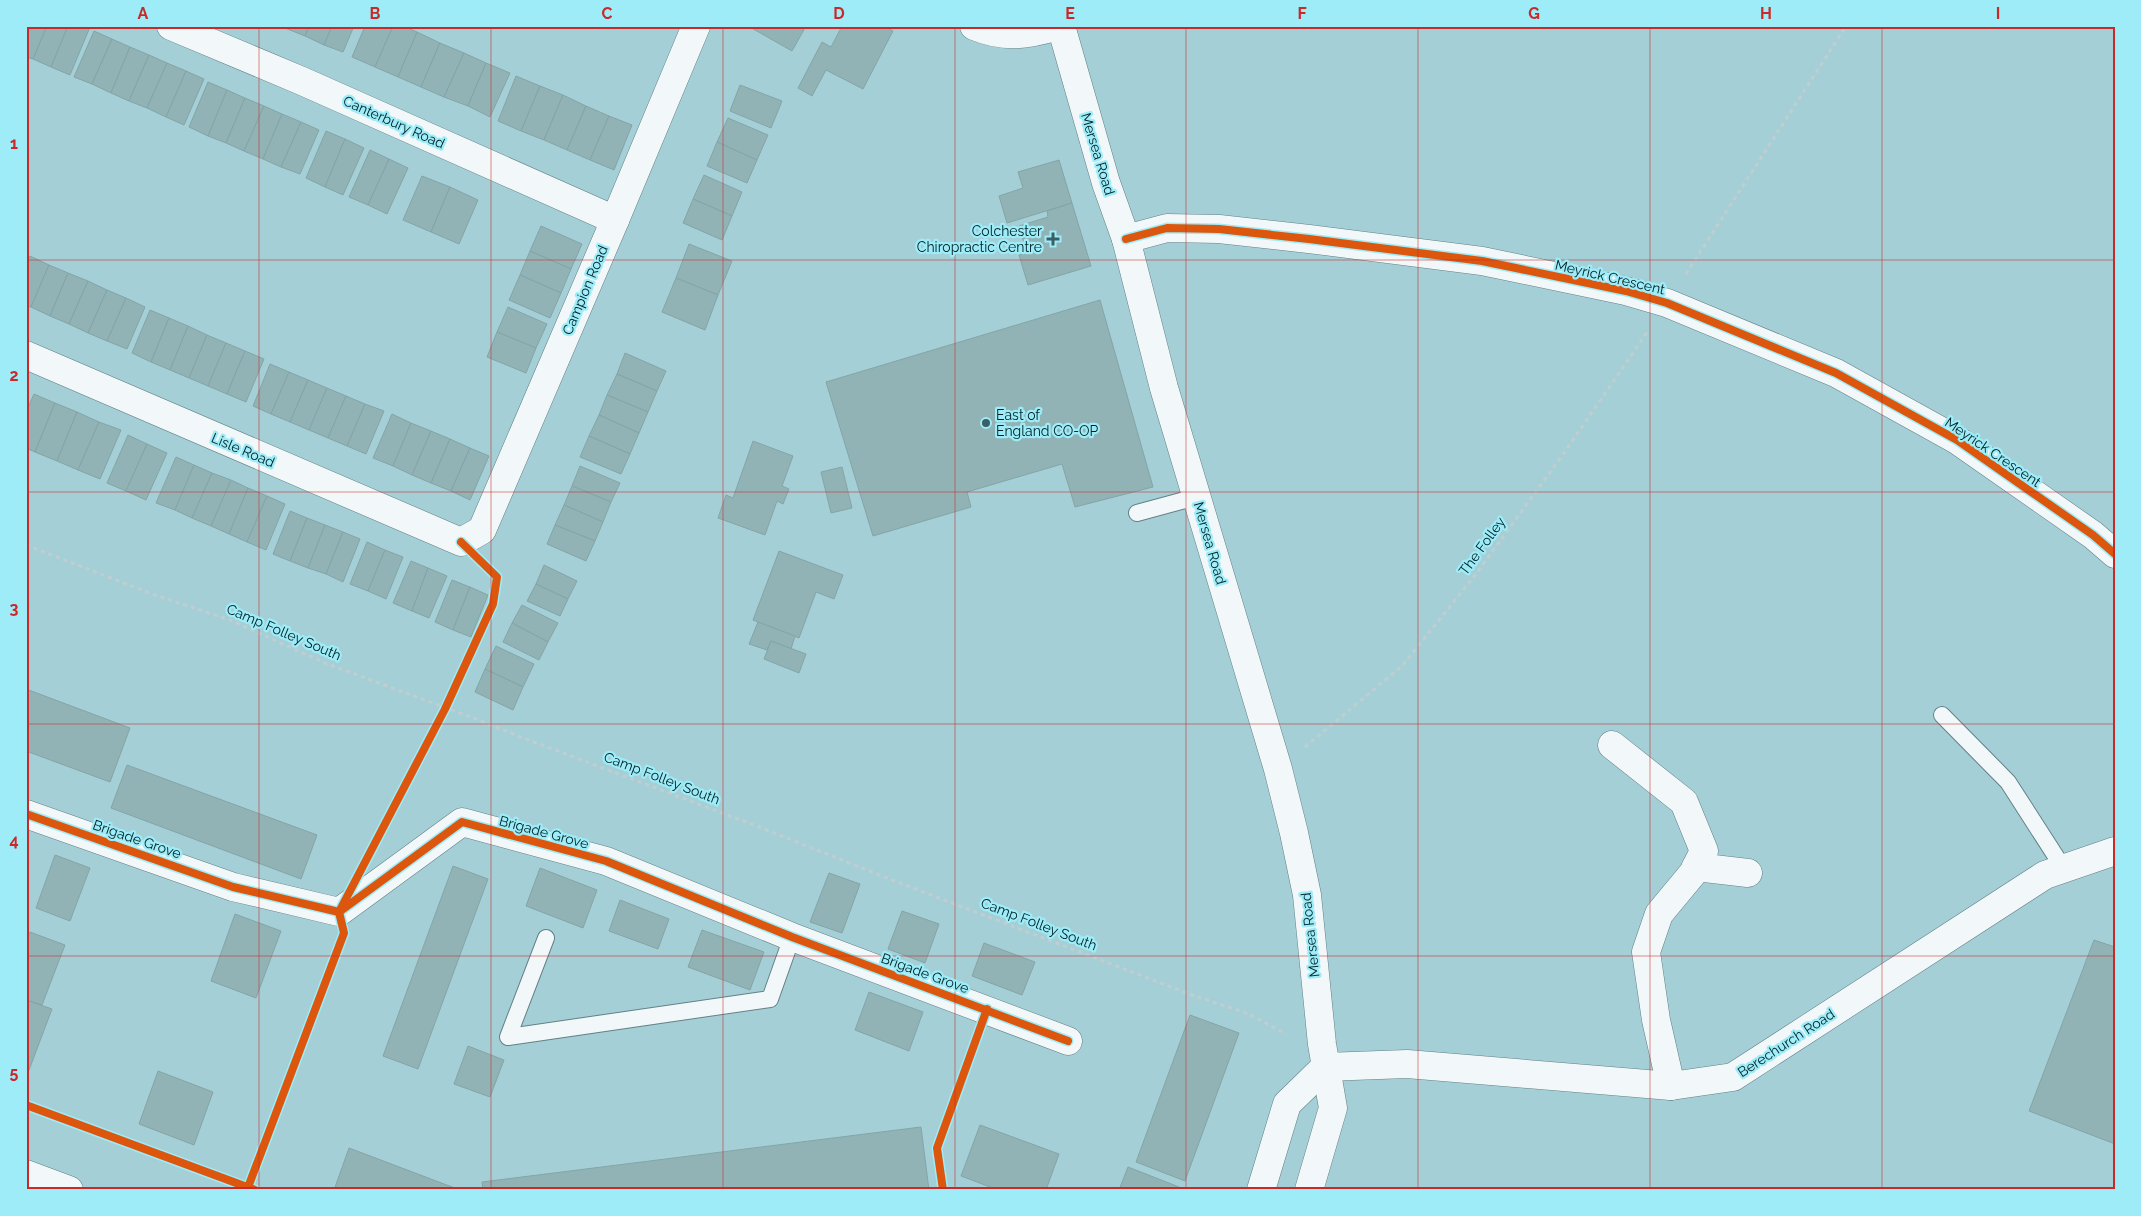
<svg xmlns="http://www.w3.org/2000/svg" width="2141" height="1216" viewBox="0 0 2141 1216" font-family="Raleway,sans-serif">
	<rect width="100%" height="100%" fill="#a5cfd6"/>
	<g fill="#91b3b5" stroke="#83a5a7">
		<path d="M26 26H47L33 59 26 57Z"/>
		<path d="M47 26H68L51 67 33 59Z"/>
		<path d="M68 26 90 27 70 75 51 67Z"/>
		<path d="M286 26H309L305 36 285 28Z"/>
		<path d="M309 26H332L324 45 305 36Z"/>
		<path d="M332 26H354L343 52 324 45Z"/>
		<path d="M365 26H393L375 67 352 57Z"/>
		<path d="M393 26H403L417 32 398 77 375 67Z"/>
		<path d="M748 26H806L792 51Z"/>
		<path d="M842 26H884L893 31 863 89 826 70 812 96 798 88 822 42 831 47Z"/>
		<path d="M94 31 112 39 92 84 74 77Z"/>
		<path d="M417 32 440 43 421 87 398 77Z"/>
		<path d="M112 39 130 47 111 93 92 84Z"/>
		<path d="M440 43 464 53 444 97 421 87Z"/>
		<path d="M130 47 149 55 129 101 111 93Z"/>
		<path d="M464 53 486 63 468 106 444 97Z"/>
		<path d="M149 55 167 63 147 108 129 101Z"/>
		<path d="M167 63 186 71 166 117 147 108Z"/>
		<path d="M486 63 510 73 490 117 468 106Z"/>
		<path d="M186 71 204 79 184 125 166 117Z"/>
		<path d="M516 76 540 86 521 131 498 121Z"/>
		<path d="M208 82 227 90 208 136 189 127Z"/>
		<path d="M740 85 782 101 771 128 730 111Z"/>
		<path d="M540 86 563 95 544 140 521 131Z"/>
		<path d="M227 90 245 98 226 143 208 136Z"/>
		<path d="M563 95 586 106 567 150 544 140Z"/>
		<path d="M245 98 264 106 244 151 226 143Z"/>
		<path d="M264 106 282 114 263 159 244 151Z"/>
		<path d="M586 106 609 116 590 160 567 150Z"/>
		<path d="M282 114 301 122 281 167 263 159Z"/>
		<path d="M609 116 632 125 614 170 590 160Z"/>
		<path d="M728 118 768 135 757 160 717 142Z"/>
		<path d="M301 122 319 130 300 174 281 167Z"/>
		<path d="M326 131 345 139 325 187 306 178Z"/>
		<path d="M345 139 364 148 343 195 325 187Z"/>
		<path d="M717 142 757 160 747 183 707 166Z"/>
		<path d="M370 150 389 159 368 205 349 197Z"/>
		<path d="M389 159 408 168 387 214 368 205Z"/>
		<path d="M1059 160 1072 203 1007 223 999 196 1023 188 1018 172Z"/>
		<path d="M704 175 742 192 732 216 693 199Z"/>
		<path d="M422 176 450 187 431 232 403 220Z"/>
		<path d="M450 187 478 200 459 244 431 232Z"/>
		<path d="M693 199 732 216 722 240 683 223Z"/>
		<path d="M1072 203 1091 266 1028 285 1019 255 1027 253 1019 226 1048 217 1047 211Z"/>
		<path d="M541 226 582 244 571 269 530 251Z"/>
		<path d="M689 244 732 261 718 295 676 278Z"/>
		<path d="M530 251 571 269 561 293 520 275Z"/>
		<path d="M30 256 49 265 31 307 26 306V265Z"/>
		<path d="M49 265 68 273 50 316 31 307Z"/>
		<path d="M68 273 88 281 69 324 50 316Z"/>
		<path d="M520 275 561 293 550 318 509 300Z"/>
		<path d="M676 278 718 295 705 330 662 312Z"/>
		<path d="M88 281 107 290 88 333 69 324Z"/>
		<path d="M107 290 126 298 107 341 88 333Z"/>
		<path d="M126 298 145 307 127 349 107 341Z"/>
		<path d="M1100 300 1153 487 1075 507 1062 464 967 492 971 507 873 536 826 382Z"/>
		<path d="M508 307 547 324 536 348 497 332Z"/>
		<path d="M150 310 169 318 151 362 132 353Z"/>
		<path d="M169 318 188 326 170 370 151 362Z"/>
		<path d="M188 326 207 335 189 378 170 370Z"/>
		<path d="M497 332 536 348 526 373 487 357Z"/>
		<path d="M207 335 226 343 208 386 189 378Z"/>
		<path d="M226 343 245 351 227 394 208 386Z"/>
		<path d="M245 351 264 359 246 402 227 394Z"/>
		<path d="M625 353 666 371 657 391 617 374Z"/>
		<path d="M270 364 289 372 271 414 253 406Z"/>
		<path d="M289 372 308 380 290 422 271 414Z"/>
		<path d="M617 374 657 391 648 412 607 395Z"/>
		<path d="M308 380 327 388 309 430 290 422Z"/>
		<path d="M327 388 346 396 328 438 309 430Z"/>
		<path d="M34 394 55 403 35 452 26 448V412Z"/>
		<path d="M607 395 648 412 639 433 599 415Z"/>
		<path d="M346 396 365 404 347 446 328 438Z"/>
		<path d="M55 403 77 412 57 461 35 452Z"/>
		<path d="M365 404 384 411 366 454 347 446Z"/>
		<path d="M77 412 99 422 78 470 57 461Z"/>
		<path d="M392 414 411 423 393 466 373 458Z"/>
		<path d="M599 415 639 433 630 454 589 436Z"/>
		<path d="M99 422 121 430 100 479 78 470Z"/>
		<path d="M411 423 431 431 412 475 393 466Z"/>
		<path d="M431 431 450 439 431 483 412 475Z"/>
		<path d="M128 435 147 444 126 491 107 483Z"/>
		<path d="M589 436 630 454 621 474 580 457Z"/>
		<path d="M450 439 470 448 451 491 431 483Z"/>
		<path d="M753 441 793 456 782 486 789 489 783 504 777 501 765 535 718 518 726 495 733 498Z"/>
		<path d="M147 444 167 453 146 500 126 491Z"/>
		<path d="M470 448 489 456 470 500 451 491Z"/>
		<path d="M176 457 194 465 175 510 156 503Z"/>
		<path d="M194 465 212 473 192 518 175 510Z"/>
		<path d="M580 466 620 483 611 502 572 486Z"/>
		<path d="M842 467 852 508 831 513 821 472Z"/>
		<path d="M212 473 231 480 211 526 192 518Z"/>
		<path d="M231 480 248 488 229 534 211 526Z"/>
		<path d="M572 486 611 502 603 522 564 505Z"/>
		<path d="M248 488 267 496 247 542 229 534Z"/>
		<path d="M267 496 285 504 266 550 247 542Z"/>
		<path d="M564 505 603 522 595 541 555 525Z"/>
		<path d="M290 511 307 518 290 561 273 554Z"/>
		<path d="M307 518 325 525 308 568 290 561Z"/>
		<path d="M325 525 343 532 326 574 308 568Z"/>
		<path d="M555 525 595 541 586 561 547 544Z"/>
		<path d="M343 532 360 539 343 582 326 574Z"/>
		<path d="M367 542 385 550 368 591 350 584Z"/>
		<path d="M385 550 403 557 386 599 368 591Z"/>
		<path d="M779 551 843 575 834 599 816 592 799 638 753 620Z"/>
		<path d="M411 561 428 568 412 611 393 603Z"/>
		<path d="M544 565 577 581 568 599 536 584Z"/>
		<path d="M428 568 447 576 429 618 412 611Z"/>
		<path d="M452 580 470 587 453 630 435 622Z"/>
		<path d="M536 584 568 599 560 616 527 601Z"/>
		<path d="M470 587 488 595 471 637 453 630Z"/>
		<path d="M522 605 558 623 548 642 512 623Z"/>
		<path d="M758 622 795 636 791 649 771 641 767 650 749 644Z"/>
		<path d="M512 623 548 642 539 660 503 642Z"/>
		<path d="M771 641 806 654 799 673 764 659Z"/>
		<path d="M496 646 534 664 523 687 485 669Z"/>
		<path d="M485 669 523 687 513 710 475 692Z"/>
		<path d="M26 689 130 728 110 782 26 751Z"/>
		<path d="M127 765 317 835 301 879 111 808Z"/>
		<path d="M55 855 90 868 70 921 36 908Z"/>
		<path d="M453 866 488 879 418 1069 383 1056Z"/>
		<path d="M540 868 597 890 583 928 526 906Z"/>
		<path d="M829 873 860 884 842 933 810 922Z"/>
		<path d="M620 900 669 919 658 949 609 931Z"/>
		<path d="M902 911 939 924 925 963 888 949Z"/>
		<path d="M235 914 281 931 256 998 211 981Z"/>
		<path d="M702 930 764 952 750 990 688 967Z"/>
		<path d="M30 932 65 945 42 1005 26 1000V941Z"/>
		<path d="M2094 940 2115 947V1144L2029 1111Z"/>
		<path d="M984 943 1035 962 1022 995 972 976Z"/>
		<path d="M869 992 923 1012 909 1051 855 1030Z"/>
		<path d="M26 1000 52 1009 26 1078Z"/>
		<path d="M1190 1015 1239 1033 1185 1181 1136 1162Z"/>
		<path d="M468 1046 504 1060 490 1097 454 1084Z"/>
		<path d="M158 1071 213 1092 194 1145 139 1124Z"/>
		<path d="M980 1125 1059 1154 1046 1190H998L961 1176Z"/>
		<path d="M921 1127 929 1190H483L482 1182Z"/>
		<path d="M349 1148 460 1190H334Z"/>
		<path d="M1128 1167 1179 1187 1178 1190H1119Z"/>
	</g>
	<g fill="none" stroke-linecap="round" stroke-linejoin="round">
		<g stroke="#628186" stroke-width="18">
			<g id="service">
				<path d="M1137 513 1196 497"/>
				<path d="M1942 715 2008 782 2064 869"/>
				<path d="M546 938 508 1037 770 999 792 937"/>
			</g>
		</g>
		<g stroke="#628186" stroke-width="29">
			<g id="minor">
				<path d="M171 26 302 81 615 220"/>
				<path d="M974 26C1005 39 1027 35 1058 26"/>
				<path d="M1126 239 1167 228 1219 229 1309 239 1482 261 1626 291 1667 303 1836 373 1957 440 2093 535 2115 554"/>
				<path d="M26 355 461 542 482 530 615 220 696 26"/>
				<path d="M1612 745 1684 802 1704 851 1693 873 1659 914 1646 952 1656 1020 1671 1086"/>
				<path d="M26 814 233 887 339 912 462 822 606 861 792 937 1068 1041"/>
				<path d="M1696 867 1748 873"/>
				<path d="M26 1174 69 1190"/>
			</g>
		</g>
		<g stroke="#628186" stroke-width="29">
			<path id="tertiary" d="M1325 1067 1407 1064 1671 1086 1733 1077 2045 875 2115 851"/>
		</g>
		<g stroke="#628186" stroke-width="29">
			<g id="secondary">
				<path d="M1061 26 1106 183 1126 239 1164 388 1278 769 1294 833 1307 895 1322 1044 1333 1108 1309 1190"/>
				<path d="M1261 1190 1287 1104 1325 1067"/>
			</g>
		</g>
		<g stroke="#c0ced0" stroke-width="3" stroke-dasharray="4 4" stroke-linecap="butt">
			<path d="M1686 274 1846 26"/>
			<path d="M26 545 155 595 230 620 325 663 479 720 518 736 759 827 900 883 1192 995 1249 1014 1286 1034"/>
			<path d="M1305 747 1402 666 1476 574 1564 453 1648 331"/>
		</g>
		<use href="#service" stroke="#f2f8f9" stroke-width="16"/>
		<use href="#minor" stroke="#f2f8f9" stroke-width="28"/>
		<use href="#tertiary" stroke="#f2f8f9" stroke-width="28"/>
		<use href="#secondary" stroke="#f2f8f9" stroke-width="28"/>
		<g stroke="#9decf8" stroke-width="11">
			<g id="cycleway">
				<path d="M1126 239 1167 228 1219 229 1309 239 1482 261 1626 291 1667 303 1836 373 1957 440 2093 535 2115 554"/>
				<path d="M26 814 233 887 339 912 462 822 606 861 792 937 1068 1041"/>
				<path d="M26 1105 255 1190"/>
				<path d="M247 1190 344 933 339 912 445 709 493 604 497 577 461 542"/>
				<path d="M943 1190 937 1148 987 1009"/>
			</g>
		</g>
		<use href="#cycleway" stroke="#dc560d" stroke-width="8"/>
	</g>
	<path fill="none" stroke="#cb2828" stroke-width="1" stroke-opacity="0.55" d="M259 26V1190M491 26V1190M723 26V1190M955 26V1190M1186 26V1190M1418 26V1190M1650 26V1190M1882 26V1190M26 260H2115M26 492H2115M26 724H2115M26 956H2115"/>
	<g fill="#3a5f64" stroke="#9decf8" stroke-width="2">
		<path d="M1050.5 231.5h5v5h5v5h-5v5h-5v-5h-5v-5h5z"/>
		<circle cx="986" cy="423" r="5"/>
	</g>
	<g text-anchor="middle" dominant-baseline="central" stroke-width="4.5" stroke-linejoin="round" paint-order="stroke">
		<g font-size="14" fill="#002226" stroke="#9decf8">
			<text transform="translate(394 122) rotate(24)">Canterbury Road</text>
			<text transform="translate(1098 154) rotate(73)">Mersea Road</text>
			<text transform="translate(1610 277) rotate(13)">Meyrick Crescent</text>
			<text transform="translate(585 290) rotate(-67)">Campion Road</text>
			<text transform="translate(243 450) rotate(23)">Lisle Road</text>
			<text transform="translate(1993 452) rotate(34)">Meyrick Crescent</text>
			<text transform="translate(1210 543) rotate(74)">Mersea Road</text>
			<text transform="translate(1482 546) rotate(-54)">The Folley</text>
			<text transform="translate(284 632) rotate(23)">Camp Folley South</text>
			<text transform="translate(662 778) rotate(21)">Camp Folley South</text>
			<text transform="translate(544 832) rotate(15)">Brigade Grove</text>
			<text transform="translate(137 839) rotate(19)">Brigade Grove</text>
			<text transform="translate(1039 924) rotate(21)">Camp Folley South</text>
			<text transform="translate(1310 935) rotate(-96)">Mersea Road</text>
			<text transform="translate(925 973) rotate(20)">Brigade Grove</text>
			<text transform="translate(1786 1043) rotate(-33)">Berechurch Road</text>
		</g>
		<g font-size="14" fill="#002226" stroke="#9decf8" text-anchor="end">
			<text x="1042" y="231">Colchester<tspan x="1042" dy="16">Chiropractic Centre</tspan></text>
			<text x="996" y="415" text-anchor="start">East of<tspan x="996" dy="16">England CO-OP</tspan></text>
		</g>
	</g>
	<rect width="2141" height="1216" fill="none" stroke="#9decf8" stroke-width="55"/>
	<rect x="28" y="28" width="2086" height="1160" fill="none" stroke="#cb2828" stroke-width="2"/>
	<g font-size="16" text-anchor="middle" font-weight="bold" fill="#cb2828">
		<text x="143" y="19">A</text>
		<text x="375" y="19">B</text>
		<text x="607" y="19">C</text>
		<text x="839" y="19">D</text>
		<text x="1070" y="19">E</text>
		<text x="1302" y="19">F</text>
		<text x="1534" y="19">G</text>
		<text x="1766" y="19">H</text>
		<text x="1998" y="19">I</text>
		<text x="14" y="149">1</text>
		<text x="14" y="381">2</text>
		<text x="14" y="614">3</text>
		<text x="14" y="846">4</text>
		<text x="14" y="1078">5</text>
	</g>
</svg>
